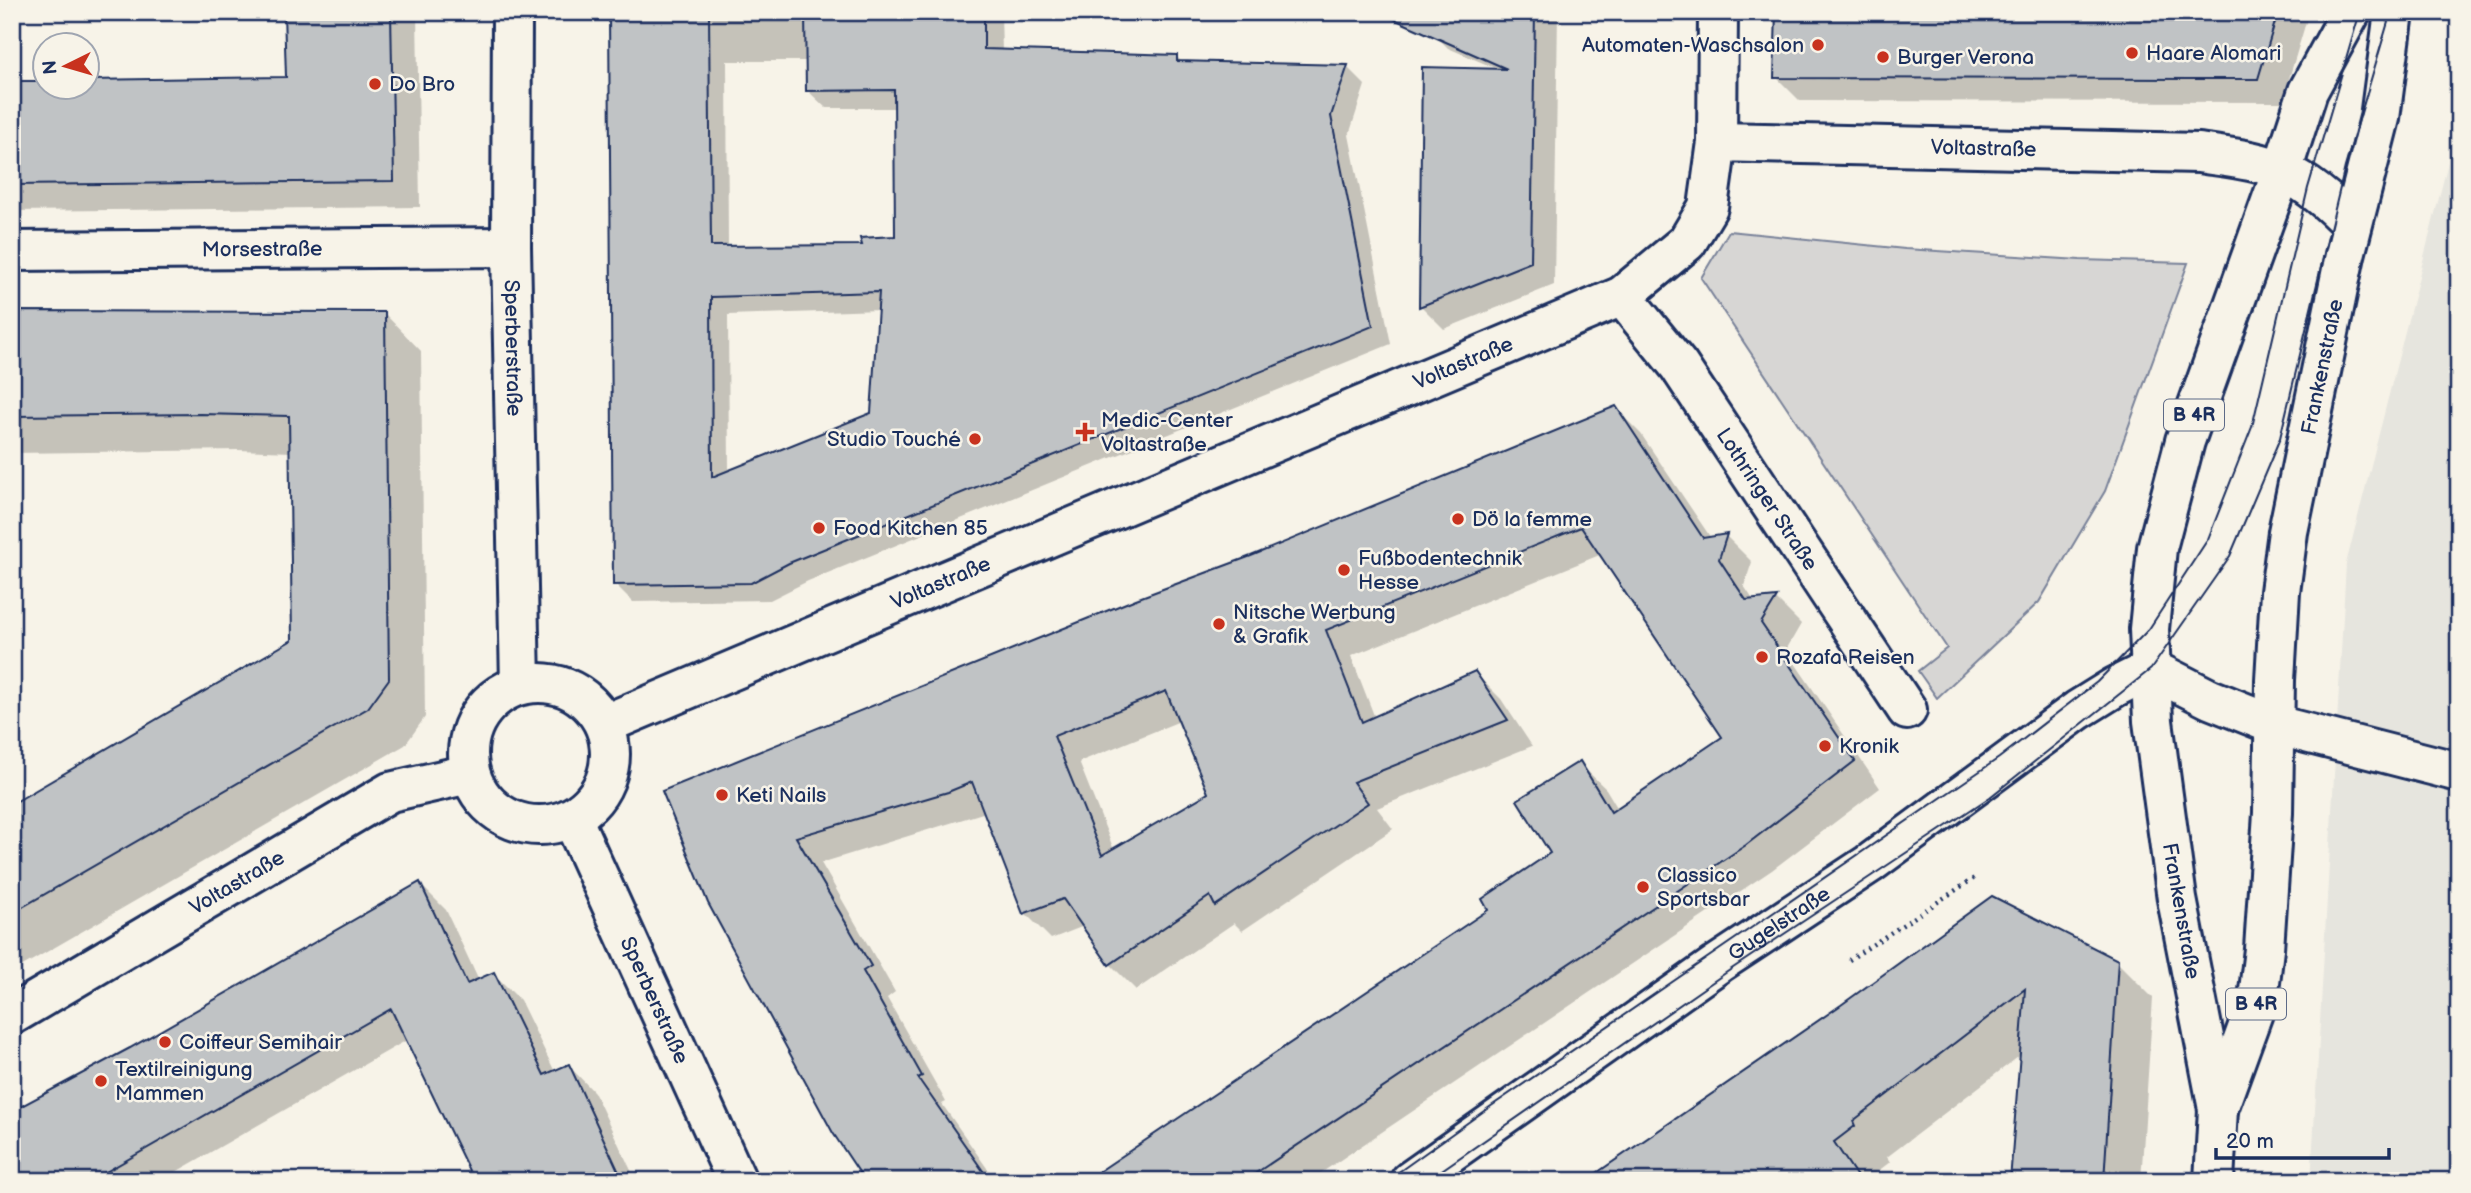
<svg xmlns="http://www.w3.org/2000/svg" width="2471" height="1193" viewBox="0 0 2471 1193" font-family="'Balsamiq Sans',sans-serif">
	<rect width="100%" height="100%" fill="#f7f3e8"/>
	<filter id="ink" filterUnits="userSpaceOnUse"><feTurbulence type="fractalNoise" baseFrequency=".0143" numOctaves="2"/><feDisplacementMap in="SourceGraphic" scale="14" xChannelSelector="R" yChannelSelector="G"/><feConvolveMatrix kernelMatrix="1 2 1 2 8 2 1 2 1" color-interpolation-filters="sRGB"/></filter>
	<g filter="url(#ink)">
		<path fill="#e6e5de" d="M2459 119V1181H2311L2346 564Z"/>
		<path fill="#d7d6d4" stroke="#798299" stroke-width="2" d="M1729 231 1905 249 2080 260 2188 263 2105 491 2039 602 1937 698 1918 671 1947 648 1701 278Z"/>
		<g fill="#0003" fill-rule="evenodd">
			<path d="M286 12H417L420 207 12 211V83L46 88H88V82L287 79Z"/>
			<path d="M611 12H1001L1002 52 1177 57 1183 63 1347 67 1365 85 1349 135 1391 344 808 581 770 600 633 602 615 584ZM727 61H807V90L826 108H896V238L864 247H728ZM880 310 873 414 729 472 728 315Z"/>
			<path d="M1370 12H1390L1387 20Z"/>
			<path d="M1424 12H1558L1554 285 1444 329 1421 306 1424 69 1502 71 1448 48 1424 24Z"/>
			<path d="M1777 12H2309L2282 102 1800 101 1776 77Z"/>
			<path d="M12 312 384 313 421 351 425 717 405 745 12 972V806L294 641 291 452 239 450 12 453Z"/>
			<path d="M1615 408 1641 434 1711 538 1726 536 1752 562 1744 586 1754 601 1776 599 1801 624 1786 650 1880 788 1772 870 1309 1181H1088L1491 910 1552 854 1580 764 1606 789 1618 809 1724 737 1602 554 1351 656 1375 718 1475 673 1501 699 1532 746 1377 808 1393 829 1242 931 1234 923 1136 990 1110 964 1084 926 1051 939 1025 913 986 812 821 863 895 992 887 998 946 1102 942 1104 996 1181H867L664 792 1252 557ZM1180 721 1211 794 1114 850 1079 762Z"/>
			<path d="M420 884 446 910 479 981 494 974 520 1000 555 1072 569 1066 594 1092 636 1181H475L407 1040 160 1181H12L130 1050Z"/>
			<path d="M2117 962 2153 998 2141 1181H2012L2022 1054 1887 1157 1890 1162 1869 1178 1870 1181H1588L1826 1017Z"/>
		</g>
		<g fill="#c0c3c5" stroke="#1b2f5e" stroke-width="2" fill-rule="evenodd">
			<path d="M284 12H391L394 181 12 185V81H46V88H88V80L286 77Z"/>
			<path d="M609 12H709L711 246 862 245 860 238 895 236 894 90 806 91 805 12H984V49L1177 55V61L1348 65 1331 116 1373 326 789 563 751 583 613 585ZM879 292 871 413 712 477 711 297Z"/>
			<path d="M1378 12H1535L1531 262 1419 307 1422 67 1507 69Z"/>
			<path d="M1776 12H2278L2258 79H2193L1774 78Z"/>
			<path d="M12 311 385 312 389 679 368 708 12 913V804L292 640 289 416 201 414 12 416Z"/>
			<path d="M1616 406 1703 538 1727 534 1719 559 1746 600 1777 597 1761 623 1855 761 1746 845 1244 1181H1085L1488 910 1482 899 1550 853 1517 800 1580 761 1611 812 1722 737 1581 527 1326 630 1362 722 1475 671 1508 720 1353 782 1368 803 1215 906 1210 896 1109 965 1063 899 1023 914 972 782 948 792 796 837 871 966 863 971 922 1076 918 1078 990 1181H865L833 1133 708 903 662 791 1136 599 1251 556ZM1166 691 1208 793 1102 855 1054 736Z"/>
			<path d="M420 882 467 984 494 972 544 1075 569 1064 623 1181H474L391 1009 90 1181H12V1111L130 1048Z"/>
			<path d="M1992 896 2118 960 2104 1181H2010L2025 989 1853 1121 1855 1126 1834 1142 1860 1181H1585L1841 1005Z"/>
		</g>
		<g fill="none" stroke-linecap="round" stroke-linejoin="round">
			<g stroke="#1b2f5e" stroke-width="44">
				<g id="minor">
					<path id="s1" d="M512 12 511 247 520 684"/>
					<path d="M1717 142 1718 12"/>
					<path id="s2" d="M12 251 511 247"/>
					<path id="s3" d="M1622 296 1679 366 1907 710"/>
					<circle cx="539" cy="754" r="71"/>
					<path id="s4" d="M605 724 1622 296 1687 242 1708 207 1717 142 2199 153C2224 157 2261 160 2284 172 2309 184 2333 205 2352 225"/>
					<path id="s5" d="M572 818 737 1181"/>
					<path id="s6" d="M12 1015 390 792 469 774"/>
					<path id="s7" d="M1410 1181 1719 963 1869 864 2078 710 2115 687 2151 669 2210 699 2275 725 2459 772"/>
				</g>
			</g>
			<g stroke="#1b2f5e" stroke-width="44">
				<g id="primary">
					<path id="s8" d="M2218 1109 2258 999 2264 949 2273 813 2275 680 2280 592 2288 532 2345 255 2380 118 2394 12"/>
					<path d="M2214 1181 2218 1109 2177 899 2153 721 2149 629 2157 548 2185 441 2282 171 2308 91 2351 12"/>
				</g>
			</g>
			<path stroke="#1b2f5e" stroke-width="4.5" stroke-dasharray="2 5" stroke-linecap="butt" d="M1849 960 1976 877"/>
			<use href="#minor" stroke="#f7f3e8" stroke-width="38"/>
			<use href="#primary" stroke="#f7f3e8" stroke-width="38"/>
			<g stroke="#1b2f5e" stroke-width="2">
				<path d="M1386 1181 1484 1111 1999 758 2097 682 2149 629 2208 539 2252 427 2308 188 2360 12"/>
				<path d="M1426 1181 1727 972 1990 797 2151 669 2230 556 2280 438 2345 167 2391 12"/>
			</g>
		</g>
	</g>
	<g fill="#c8321e" stroke="#f7f3e8" stroke-width="2.5">
		<circle cx="1818" cy="45" r="7"/>
		<circle cx="2132" cy="53" r="7"/>
		<circle cx="1883" cy="57" r="7"/>
		<circle cx="375" cy="84" r="7"/>
		<path d="M1081.5 421.5h7v7h7v7h-7v7h-7v-7h-7v-7h7z"/>
		<circle cx="975" cy="439" r="7"/>
		<circle cx="1458" cy="519" r="7"/>
		<circle cx="819" cy="528" r="7"/>
		<circle cx="1344" cy="570" r="7"/>
		<circle cx="1219" cy="624" r="7"/>
		<circle cx="1762" cy="657" r="7"/>
		<circle cx="1825" cy="746" r="7"/>
		<circle cx="722" cy="795" r="7"/>
		<circle cx="1643" cy="887" r="7"/>
		<circle cx="165" cy="1042" r="7"/>
		<circle cx="101" cy="1081" r="7"/>
	</g>
	<g text-anchor="middle" dominant-baseline="central" stroke-width="5" stroke-linejoin="round" paint-order="stroke">
		<g fill="#f7f3e8" stroke="#5d6a87" stroke-width="2">
			<rect x="2164" y="399.5" width="60" height="31" rx="5"/>
			<rect x="2226" y="988.5" width="60" height="31" rx="5"/>
		</g>
		<g font-size="19" font-weight="bold" fill="#1b2f5e">
			<text x="2194" y="415">B 4R</text>
			<text x="2256" y="1004">B 4R</text>
		</g>
		<g font-size="21" fill="#1b2f5e" stroke="#f7f3e8" text-anchor="start">
			<text x="1804" y="45" text-anchor="end">Automaten-Waschsalon</text>
			<text x="2146" y="53">Haare Alomari</text>
			<text x="1897" y="57">Burger Verona</text>
			<text x="389" y="84">Do Bro</text>
			<text x="1101" y="420">Medic-Center<tspan x="1101" dy="24">Voltastraße</tspan></text>
			<text x="961" y="439" text-anchor="end">Studio Touché</text>
			<text x="1472" y="519">Dö la femme</text>
			<text x="833" y="528">Food Kitchen 85</text>
			<text x="1358" y="558">Fußbodentechnik<tspan x="1358" dy="24">Hesse</tspan></text>
			<text x="1233" y="612">Nitsche Werbung<tspan x="1233" dy="24">&amp; Grafik</tspan></text>
			<text x="1776" y="657">Rozafa Reisen</text>
			<text x="1839" y="746">Kronik</text>
			<text x="736" y="795">Keti Nails</text>
			<text x="1657" y="875">Classico<tspan x="1657" dy="24">Sportsbar</tspan></text>
			<text x="179" y="1042">Coiffeur Semihair</text>
			<text x="115" y="1069">Textilreinigung<tspan x="115" dy="24">Mammen</tspan></text>
		</g>
		<g font-size="21" fill="#1b2f5e" stroke="#f7f3e8">
			<text stroke="none"><textPath href="#s4" startOffset="1561">Voltastraße</textPath></text>
			<text stroke="none"><textPath href="#s2" startOffset="250">Morsestraße</textPath></text>
			<text stroke="none"><textPath href="#s1" startOffset="336">Sperberstraße</textPath></text>
			<text stroke="none"><textPath href="#s4" startOffset="931">Voltastraße</textPath></text>
			<text stroke="none"><textPath href="#s8" startOffset="754">Frankenstraße</textPath></text>
			<text stroke="none"><textPath href="#s3" startOffset="250">Lothringer Straße</textPath></text>
			<text stroke="none"><textPath href="#s4" startOffset="364">Voltastraße</textPath></text>
			<text stroke="none"><textPath href="#s6" startOffset="261">Voltastraße</textPath></text>
			<text transform="translate(2181 911) rotate(80)">Frankenstraße</text>
			<text stroke="none"><textPath href="#s7" startOffset="450">Gugelstraße</textPath></text>
			<text stroke="none"><textPath href="#s5" startOffset="200">Sperberstraße</textPath></text>
		</g>
	</g>
	<rect width="2471" height="1193" fill="none" stroke="#f7f3e8" stroke-width="42"/>
	<rect x="21" y="21" width="2429" height="1151" fill="none" stroke="#1b2f5e" stroke-width="2.5" filter="url(#ink)"/>
	<g transform="translate(66 66) rotate(265)"><circle r="33" fill="#f7f3e8" stroke="#9fa5b1" stroke-width="2"/>
	<path d="M0-5L12 26L0 18L-12 26Z" fill="#c8321e"/>
	<text y="-10" font-size="19" font-weight="bold" text-anchor="middle" fill="#1b2f5e">N</text>
	</g>
	<path d="M2216 1148v10h173v-10" fill="none" stroke="#1b2f5e" stroke-width="3.5"/>
	<text x="2226" y="1148" font-size="21" fill="#1b2f5e" stroke="#f7f3e8" stroke-width="5" paint-order="stroke">20 m</text>
</svg>
